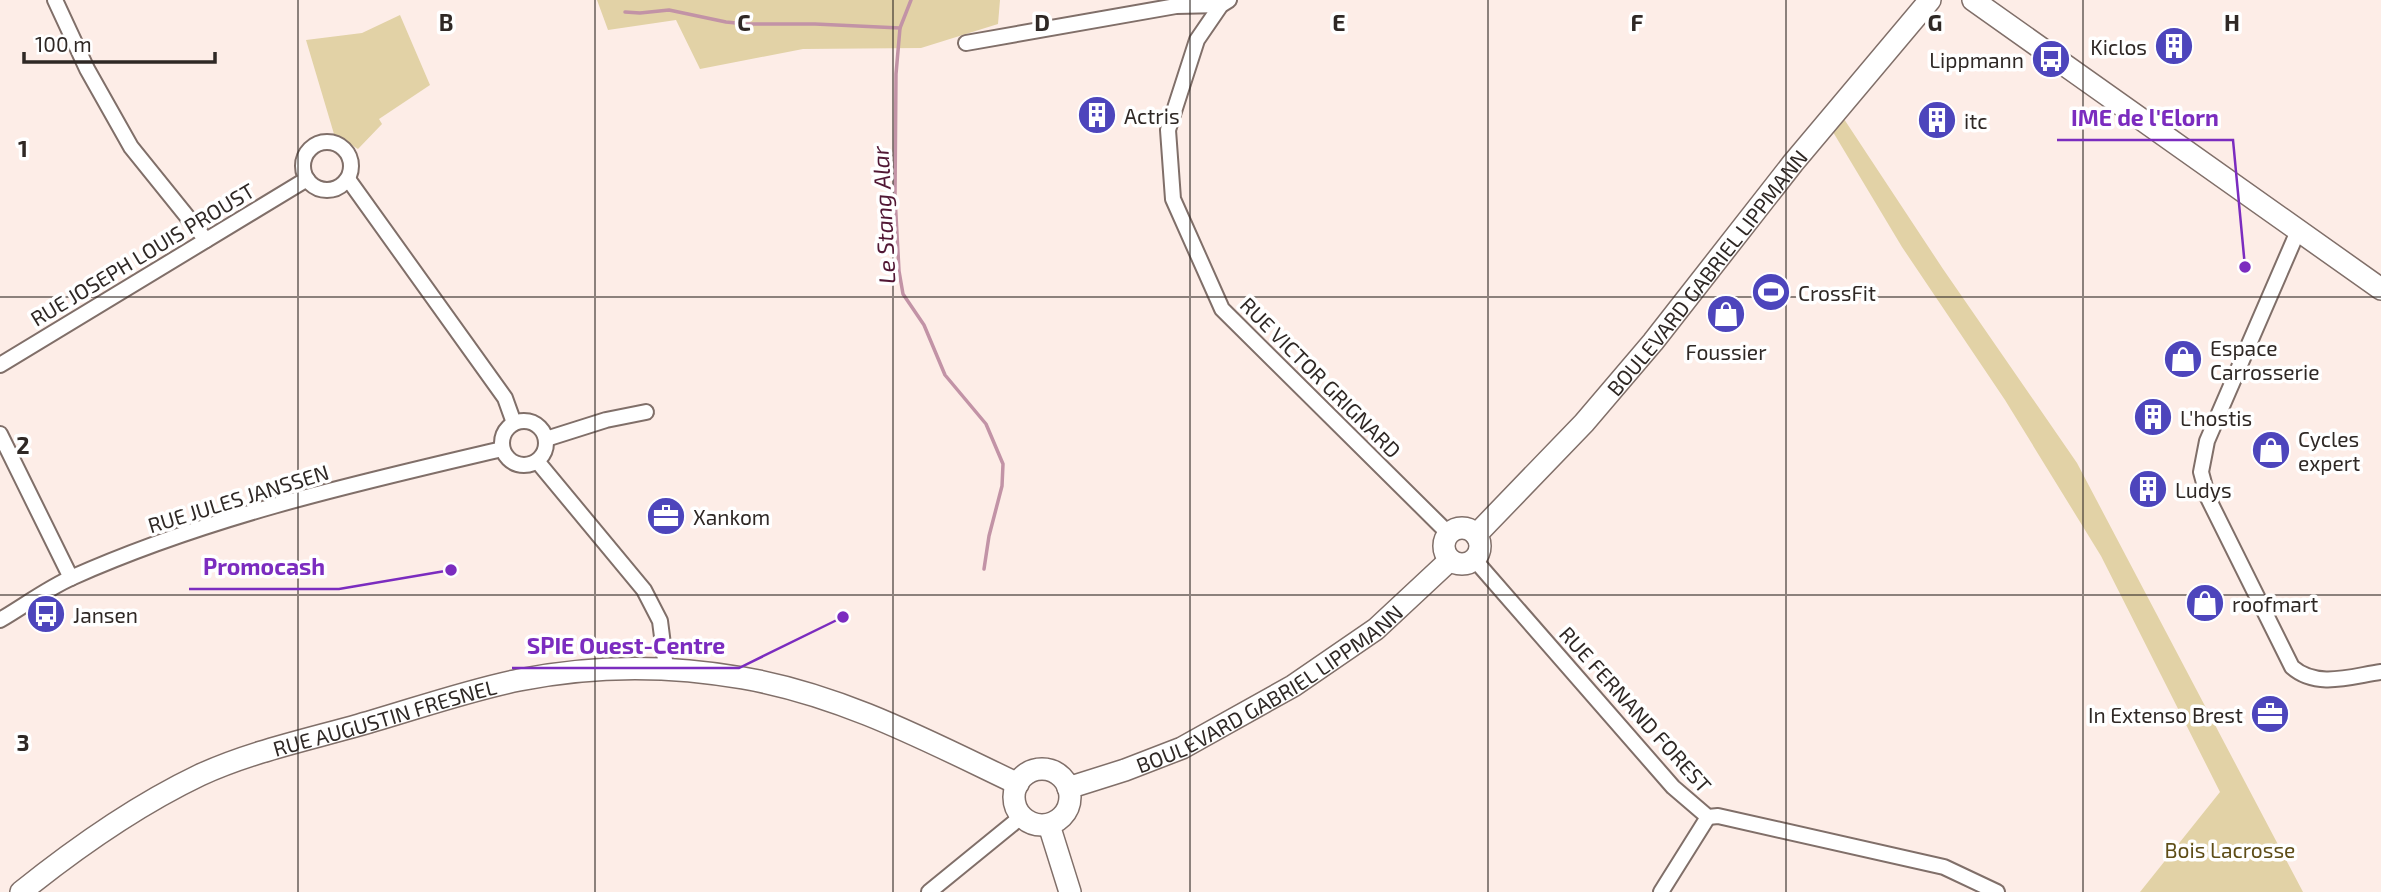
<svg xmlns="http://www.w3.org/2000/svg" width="2381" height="892" viewBox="0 0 2381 892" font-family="'Exo 2',sans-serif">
	<rect width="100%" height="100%" fill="#fdede7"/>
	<g fill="#e2d2a6">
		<path d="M597 0H1000L998 24 921 48 803 49 700 69 676 20 608 30Z"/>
		<path d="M400 15 430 85 379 119 382 124 358 149 334 134 306 40 362 33Z"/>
		<path d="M1844 119 1943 269 2077 463 2303 892H2140L2220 792 2101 556 2005 400 1902 247 1833 132Z"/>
	</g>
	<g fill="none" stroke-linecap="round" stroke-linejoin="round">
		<g stroke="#c293a6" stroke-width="3.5">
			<path d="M911 0 900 28 896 74 895 197 899 271 903 294 924 325 945 375 986 424 1003 464 1002 486 989 536 984 569"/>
			<path d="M625 12 640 13 669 10 726 22 746 24H815L900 28"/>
		</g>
		<g stroke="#806f69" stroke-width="18">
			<g id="street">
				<path d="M55 0 87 69 131 147 206 240"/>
				<path d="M1229 0 1221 5 1197 40 1168 130 1173 199 1222 309 1449 534"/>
				<path d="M966 43 1176 6 1221 5"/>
				<circle cx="327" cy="166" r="24"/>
				<path d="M348 179 505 398 514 423"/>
				<path d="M2298 231 2207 441 2201 472 2208 498 2292 667C2317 689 2352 676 2381 672"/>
				<path d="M0 365 307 179"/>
				<circle cx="524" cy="443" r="22"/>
				<path d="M0 434 71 578"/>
				<path d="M546 439 606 420 646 412"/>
				<path d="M537 461 644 590 660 621 666 668"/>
				<path d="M1474 559 1673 787 1708 817 1718 816 1944 867 1997 892"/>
				<path d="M0 620C24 606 48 588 73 577 210 516 357 483 502 449"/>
				<path d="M929 892 1021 817"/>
				<path d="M1661 892 1708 817"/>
			</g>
		</g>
		<g stroke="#806f69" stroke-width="24">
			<g id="secondary">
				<path d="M1973 0 2381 289"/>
				<circle cx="1462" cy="546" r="18"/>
				<path id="s1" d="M1476 535 1584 423 1653 342 1793 163 1930 0"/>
				<circle cx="1042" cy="797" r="28"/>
				<path id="s2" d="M1068 788 1125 770 1182 748 1293 686 1376 629 1450 560"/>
				<path d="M1049 825 1070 892"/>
				<path id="s3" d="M21 892C77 847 135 806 200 775 250 752 306 740 359 725 412 710 465 691 519 680 593 665 669 665 743 678 842 695 928 741 1018 784"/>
			</g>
		</g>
		<use href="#street" stroke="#fff" stroke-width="14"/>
		<use href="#secondary" stroke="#fff" stroke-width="21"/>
	</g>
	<path fill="none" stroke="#2f2825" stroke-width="2" stroke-opacity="0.55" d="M298 0V892M595 0V892M893 0V892M1190 0V892M1488 0V892M1786 0V892M2083 0V892M0 297H2381M0 595H2381"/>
	<defs>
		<g id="building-disc" transform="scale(2.0125)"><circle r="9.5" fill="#4d45bc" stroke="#fff"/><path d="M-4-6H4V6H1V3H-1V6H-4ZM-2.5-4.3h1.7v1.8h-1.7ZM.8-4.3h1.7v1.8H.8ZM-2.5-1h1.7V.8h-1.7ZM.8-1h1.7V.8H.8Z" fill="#fff"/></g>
		<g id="bus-disc" transform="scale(2.0125)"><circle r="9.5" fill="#4d45bc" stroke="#fff"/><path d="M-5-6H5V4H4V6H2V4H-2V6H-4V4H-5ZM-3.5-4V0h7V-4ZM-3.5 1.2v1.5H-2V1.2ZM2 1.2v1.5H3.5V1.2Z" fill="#fff"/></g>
		<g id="stadium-disc" transform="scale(2.0125)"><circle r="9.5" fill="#4d45bc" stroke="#fff"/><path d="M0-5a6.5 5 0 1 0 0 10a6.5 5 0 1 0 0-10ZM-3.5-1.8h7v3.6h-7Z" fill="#fff"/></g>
		<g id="shop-disc" transform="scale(2.0125)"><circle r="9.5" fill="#4d45bc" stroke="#fff"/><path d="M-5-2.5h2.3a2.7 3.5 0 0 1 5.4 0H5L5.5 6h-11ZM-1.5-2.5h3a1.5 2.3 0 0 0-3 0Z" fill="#fff"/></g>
		<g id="office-disc" transform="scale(2.0125)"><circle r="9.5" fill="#4d45bc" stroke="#fff"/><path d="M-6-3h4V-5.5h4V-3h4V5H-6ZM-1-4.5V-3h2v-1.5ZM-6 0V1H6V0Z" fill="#fff"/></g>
	</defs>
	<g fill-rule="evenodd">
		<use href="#building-disc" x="2174" y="46"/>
		<use href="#bus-disc" x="2051" y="59"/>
		<use href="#building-disc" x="1097" y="115"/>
		<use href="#building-disc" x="1937" y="120"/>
		<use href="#stadium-disc" x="1771" y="292"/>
		<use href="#shop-disc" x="1726" y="314"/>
		<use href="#shop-disc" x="2183" y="359"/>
		<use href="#building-disc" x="2153" y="417"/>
		<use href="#shop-disc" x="2271" y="450"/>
		<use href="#building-disc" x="2148" y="489"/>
		<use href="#office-disc" x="666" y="516"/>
		<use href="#shop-disc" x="2205" y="603"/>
		<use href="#bus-disc" x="46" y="614"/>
		<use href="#office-disc" x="2270" y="714"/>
	</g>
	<g text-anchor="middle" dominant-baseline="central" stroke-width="7" stroke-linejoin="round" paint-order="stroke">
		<g font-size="21" fill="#2f2825" stroke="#fff" text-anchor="start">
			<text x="2147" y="46" text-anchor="end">Kiclos</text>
			<text x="2024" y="59" text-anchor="end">Lippmann</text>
			<text x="1124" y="115">Actris</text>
			<text x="1964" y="120">itc</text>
			<text x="1798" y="292">CrossFit</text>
			<text x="2210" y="347">Espace<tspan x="2210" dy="24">Carrosserie</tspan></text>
			<text x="1726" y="351" text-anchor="middle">Foussier</text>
			<text x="2180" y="417">L'hostis</text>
			<text x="2298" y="438">Cycles<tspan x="2298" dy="24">expert</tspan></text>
			<text x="2175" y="489">Ludys</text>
			<text x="693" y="516">Xankom</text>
			<text x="2232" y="603">roofmart</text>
			<text x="73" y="614">Jansen</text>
			<text x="2243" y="714" text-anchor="end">In Extenso Brest</text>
		</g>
		<g font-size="21" fill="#2f2825" stroke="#fff">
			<text transform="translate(142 254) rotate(-31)">RUE JOSEPH LOUIS PROUST</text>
			<text stroke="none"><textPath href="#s1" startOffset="350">BOULEVARD GABRIEL LIPPMANN</textPath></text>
			<text transform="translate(1321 377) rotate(45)">RUE VICTOR GRIGNARD</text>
			<text transform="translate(238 498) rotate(-17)">RUE JULES JANSSEN</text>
			<text stroke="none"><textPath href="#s2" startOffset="226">BOULEVARD GABRIEL LIPPMANN</textPath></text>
			<text transform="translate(1636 709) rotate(48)">RUE FERNAND FOREST</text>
			<text stroke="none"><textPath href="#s3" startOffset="408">RUE AUGUSTIN FRESNEL</textPath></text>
		</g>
		<g font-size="21" fill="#5e4d17" stroke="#fff">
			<text x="2230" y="849">Bois Lacrosse</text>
		</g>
		<g font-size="23" font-style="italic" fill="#511734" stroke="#fff">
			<text transform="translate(883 215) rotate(-93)">Le Stang Alar</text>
		</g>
	</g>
	<g font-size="23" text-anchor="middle" font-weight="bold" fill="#2f2825" stroke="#fff" stroke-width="7" stroke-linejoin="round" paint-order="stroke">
		<text x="446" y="31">B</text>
		<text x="744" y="31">C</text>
		<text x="1042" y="31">D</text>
		<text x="1339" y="31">E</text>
		<text x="1637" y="31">F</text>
		<text x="1935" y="31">G</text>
		<text x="2232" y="31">H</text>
		<text x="23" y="157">1</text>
		<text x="23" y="454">2</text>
		<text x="23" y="751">3</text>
	</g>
	<path fill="none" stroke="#7b2cbf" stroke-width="2.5" d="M2245 267L2233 140H2057M451 570L339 589H189M843 617L739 668H512"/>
	<g fill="#7b2cbf" stroke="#fff" stroke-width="2.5">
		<circle cx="2245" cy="267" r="7"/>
		<circle cx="451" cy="570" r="7"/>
		<circle cx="843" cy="617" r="7"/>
	</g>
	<g font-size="23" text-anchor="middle" font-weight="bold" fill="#7b2cbf" stroke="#fff" stroke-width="7" stroke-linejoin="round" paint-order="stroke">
		<text x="2145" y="126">IME de l'Elorn</text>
		<text x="264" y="575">Promocash</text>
		<text x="626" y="654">SPIE Ouest-Centre</text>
	</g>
	<path d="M24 52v10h191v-10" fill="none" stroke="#2f2825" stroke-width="3.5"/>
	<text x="35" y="52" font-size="21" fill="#2f2825" stroke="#ffffff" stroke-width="5" paint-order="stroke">100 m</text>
</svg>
